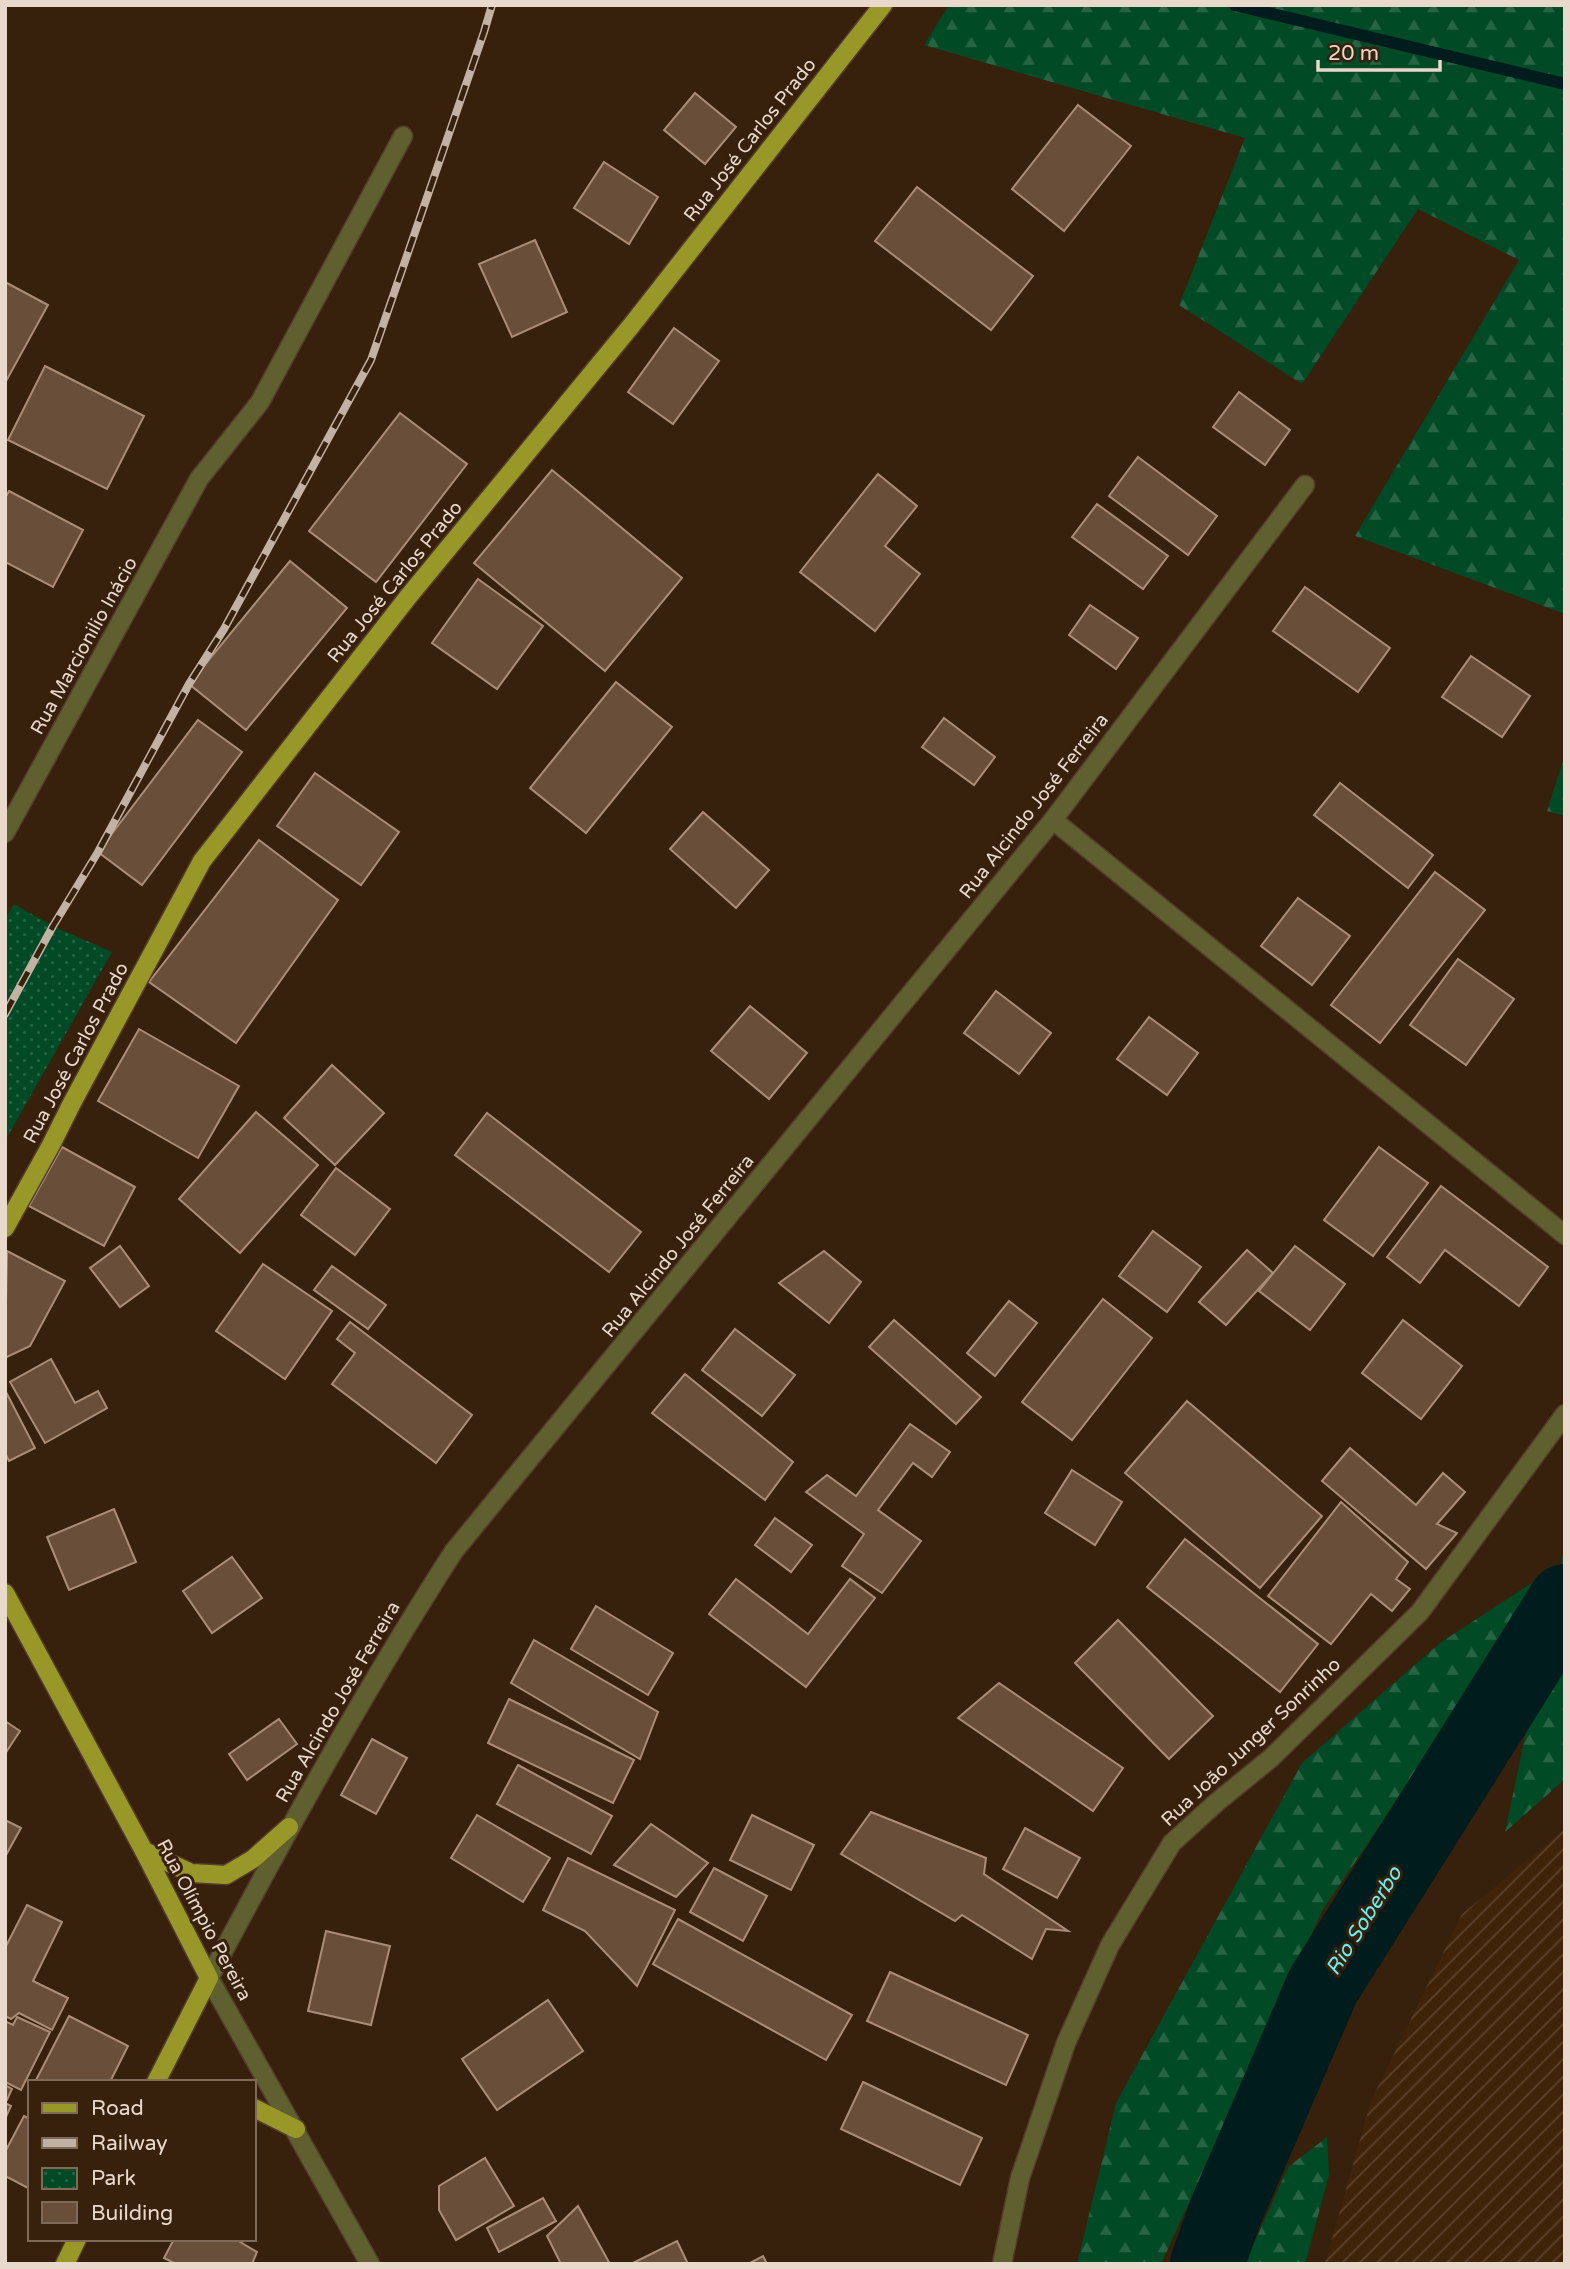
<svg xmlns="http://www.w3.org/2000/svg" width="1570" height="2269" viewBox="0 0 1570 2269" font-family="'Varela Round',sans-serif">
	<defs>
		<pattern id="industrial-furrows" width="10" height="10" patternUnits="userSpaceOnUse" patternTransform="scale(1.75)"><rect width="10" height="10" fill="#40240a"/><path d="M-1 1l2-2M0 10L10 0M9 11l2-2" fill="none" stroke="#5c432c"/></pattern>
		<pattern id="forest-firs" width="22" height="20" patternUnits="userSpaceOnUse" patternTransform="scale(1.75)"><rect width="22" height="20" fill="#014a26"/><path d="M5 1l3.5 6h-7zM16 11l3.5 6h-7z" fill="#266444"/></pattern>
		<pattern id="park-dots" width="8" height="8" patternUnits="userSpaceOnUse" patternTransform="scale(1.75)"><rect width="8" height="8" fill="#014a26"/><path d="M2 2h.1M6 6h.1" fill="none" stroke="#266444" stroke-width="1.8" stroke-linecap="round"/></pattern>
	</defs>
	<rect width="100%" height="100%" fill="#37200c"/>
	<path fill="url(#industrial-furrows)" d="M1565 1829V2264H1325L1371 2101 1462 1914Z"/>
	<g fill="url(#forest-firs)">
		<path d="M949 5H1565V614L1355 536 1519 260 1418 209 1302 384 1179 305 1245 138 924 45Z"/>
		<path d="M1565 755V816L1547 811Z"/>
		<path d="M1565 1545V1779L1505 1832Z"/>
		<path d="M1553 1569 1322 1911 1161 2264H1077L1116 2103 1302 1763 1440 1643Z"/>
		<path d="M1327 2137 1329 2175 1305 2264H1245L1288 2167Z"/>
	</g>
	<path fill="url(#park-dots)" d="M14 904 53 926 112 952 5 1141V919Z"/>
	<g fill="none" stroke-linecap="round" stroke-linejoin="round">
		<path stroke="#001c1d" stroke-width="12" d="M1235 5 1565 84"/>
		<path stroke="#001c1d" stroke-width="74" d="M1207 2264 1226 2211 1323 1986 1565 1601"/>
	</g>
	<g fill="#694f3a" stroke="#aa8d77" stroke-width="2">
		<path d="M695 93 736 127 705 164 664 130Z"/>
		<path d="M1078 105 1131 146 1064 231 1012 189Z"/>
		<path d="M604 162 658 197 629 244 574 208Z"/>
		<path d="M917 187 1033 276 991 330 875 241Z"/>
		<path d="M535 240 567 312 512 337 479 264Z"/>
		<path d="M5 282 48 305 5 383Z"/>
		<path d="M674 328 719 361 673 424 628 392Z"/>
		<path d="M45 366 144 416 107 489 8 440Z"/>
		<path d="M1239 392 1290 430 1265 465 1213 427Z"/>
		<path d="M400 413 467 464 376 582 309 531Z"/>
		<path d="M1138 457 1217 516 1188 555 1109 496Z"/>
		<path d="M552 470 682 578 605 671 474 563Z"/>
		<path d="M878 474 917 506 885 546 920 574 875 631 800 572Z"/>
		<path d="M9 491 83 530 53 587 5 562V498Z"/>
		<path d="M1097 504 1168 556 1143 589 1072 537Z"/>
		<path d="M290 561 347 608 246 730 189 684Z"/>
		<path d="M478 579 543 626 497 689 432 643Z"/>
		<path d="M1305 587 1390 648 1358 692 1273 631Z"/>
		<path d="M1090 605 1138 638 1116 669 1069 635Z"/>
		<path d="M1471 656 1530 696 1502 737 1442 697Z"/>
		<path d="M616 682 672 727 586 833 530 788Z"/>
		<path d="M944 718 995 757 974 785 922 747Z"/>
		<path d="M198 720 242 752 142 885 98 852Z"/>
		<path d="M315 773 399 832 361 885 277 826Z"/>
		<path d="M1340 783 1433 855 1408 888 1314 815Z"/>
		<path d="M703 812 769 870 736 908 670 849Z"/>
		<path d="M259 840 338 900 236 1043 149 982Z"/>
		<path d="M1435 872 1485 910 1380 1043 1331 1005Z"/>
		<path d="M1298 898 1350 936 1312 985 1261 946Z"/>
		<path d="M1458 959 1514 999 1466 1065 1410 1025Z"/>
		<path d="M996 991 1051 1033 1019 1074 964 1033Z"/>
		<path d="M750 1006 807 1053 769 1099 711 1051Z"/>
		<path d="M1149 1017 1198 1053 1167 1095 1117 1059Z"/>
		<path d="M139 1029 239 1086 198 1158 98 1101Z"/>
		<path d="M332 1065 384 1113 335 1165 284 1118Z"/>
		<path d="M256 1112 318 1165 240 1253 179 1199Z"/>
		<path d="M487 1113 641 1232 609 1272 455 1155Z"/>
		<path d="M62 1147 135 1187 104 1246 29 1206Z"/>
		<path d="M1379 1147 1428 1183 1373 1256 1324 1220Z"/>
		<path d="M336 1168 390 1209 355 1255 301 1215Z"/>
		<path d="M1441 1186 1548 1267 1519 1306 1445 1250 1420 1283 1387 1257Z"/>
		<path d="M1153 1231 1201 1267 1167 1312 1119 1276Z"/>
		<path d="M120 1246 149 1286 120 1307 90 1268Z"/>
		<path d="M1295 1246 1345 1284 1310 1330 1259 1291Z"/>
		<path d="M1247 1250 1273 1273 1226 1325 1199 1302Z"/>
		<path d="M7 1251 65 1281 30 1346 5 1358Z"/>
		<path d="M824 1251 861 1282 829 1323 779 1283Z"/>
		<path d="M263 1264 332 1311 285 1379 216 1331Z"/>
		<path d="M332 1266 386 1305 368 1329 314 1290Z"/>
		<path d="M1103 1299 1152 1338 1072 1440 1022 1402Z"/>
		<path d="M1009 1301 1037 1323 995 1376 967 1353Z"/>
		<path d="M894 1320 981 1397 956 1424 869 1347Z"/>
		<path d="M1403 1320 1462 1366 1421 1419 1362 1373Z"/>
		<path d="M350 1322 472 1415 436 1463 332 1384 355 1353 337 1339Z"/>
		<path d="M735 1329 795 1375 762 1416 702 1370Z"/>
		<path d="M51 1359 75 1403 98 1391 107 1408 45 1443 10 1382Z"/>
		<path d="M685 1374 793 1462 765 1500 652 1413Z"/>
		<path d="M5 1390 35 1448 9 1461 5 1453Z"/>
		<path d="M1187 1401 1322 1516 1260 1588 1125 1473Z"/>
		<path d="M910 1424 950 1452 932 1477 913 1463 878 1510 921 1541 882 1593 842 1566 864 1534 806 1492 827 1475 856 1496Z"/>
		<path d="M1350 1448 1416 1505 1443 1473 1465 1492 1437 1524 1457 1533 1426 1569 1322 1481Z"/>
		<path d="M1072 1470 1122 1502 1095 1545 1045 1513Z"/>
		<path d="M1341 1502 1408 1562 1396 1579 1410 1589 1392 1611 1371 1594 1331 1644 1268 1596Z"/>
		<path d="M114 1509 136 1562 69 1590 47 1537Z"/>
		<path d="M775 1518 812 1545 791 1572 755 1545Z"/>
		<path d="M1185 1539 1318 1644 1280 1692 1147 1587Z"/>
		<path d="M232 1557 262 1598 212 1633 183 1591Z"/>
		<path d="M736 1579 808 1634 850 1579 875 1598 806 1687 709 1614Z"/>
		<path d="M596 1606 673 1653 648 1695 571 1649Z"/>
		<path d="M1118 1620 1213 1716 1169 1759 1075 1663Z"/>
		<path d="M534 1640 658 1712 640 1759 511 1683Z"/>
		<path d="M999 1683 1123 1768 1093 1811 958 1718Z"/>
		<path d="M509 1699 634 1760 613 1803 488 1743Z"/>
		<path d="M279 1719 297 1744 247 1780 229 1754Z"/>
		<path d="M5 1721 20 1731 5 1754Z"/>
		<path d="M372 1739 407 1758 376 1814 341 1795Z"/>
		<path d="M518 1765 612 1816 591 1854 497 1804Z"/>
		<path d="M871 1812 986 1858 984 1874 1068 1931 1046 1929 1032 1959 962 1915 955 1921 841 1854Z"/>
		<path d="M477 1815 550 1858 523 1902 451 1858Z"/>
		<path d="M752 1815 814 1845 791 1890 730 1860Z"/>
		<path d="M5 1820 21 1828 5 1857Z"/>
		<path d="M651 1824 708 1863 676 1897 614 1865Z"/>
		<path d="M1025 1828 1080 1858 1057 1898 1003 1869Z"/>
		<path d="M568 1858 675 1910 637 1986 585 1931 543 1910Z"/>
		<path d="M714 1868 767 1896 743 1941 690 1912Z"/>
		<path d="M27 1905 62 1922 33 1981 68 1998 52 2030 19 2013 11 2019 5 2016V1948Z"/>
		<path d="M678 1919 852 2015 826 2060 653 1964Z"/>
		<path d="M326 1931 390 1946 371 2025 308 2011Z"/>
		<path d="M890 1972 1028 2035 1006 2085 867 2021Z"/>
		<path d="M548 2000 583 2051 497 2110 462 2059Z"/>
		<path d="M69 2016 128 2046 110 2082H35Z"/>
		<path d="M17 2017 50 2032 21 2090 5 2082V2021L13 2025Z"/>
		<path d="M863 2082 982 2138 960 2185 841 2129Z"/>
		<path d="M5 2085 12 2089 7 2100 5 2099Z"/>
		<path d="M5 2103 11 2106 5 2119Z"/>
		<path d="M24 2116 30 2119V2189L5 2176V2152Z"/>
		<path d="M485 2158 514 2206 456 2240 439 2210V2186Z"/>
		<path d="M543 2198 556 2221 499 2252 487 2228Z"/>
		<path d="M578 2206 610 2264H561L547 2236Z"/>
		<path d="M174 2239H235L257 2252 252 2264H176L164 2258Z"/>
		<path d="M677 2241 688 2264H631Z"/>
		<path d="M763 2256 767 2264H748Z"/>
	</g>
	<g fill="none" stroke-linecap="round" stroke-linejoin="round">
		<g stroke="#533e2b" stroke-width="21">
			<g id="minor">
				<path d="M1053 820 1565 1235"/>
				<path d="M5 833 199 479 260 402 403 136"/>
				<path d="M370 2264 209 1978C286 1833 365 1689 454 1551L1053 820 1305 485"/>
				<path d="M1002 2264 1020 2178 1066 2043 1110 1945 1172 1843 1217 1802 1271 1758 1420 1612 1565 1414"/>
			</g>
		</g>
		<g stroke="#533e2b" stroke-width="21">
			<g id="major">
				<path d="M5 1228 51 1145 72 1103 202 861 408 597 631 326 883 5"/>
				<path d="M5 1593 144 1851 209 1978 156 2082"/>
				<path d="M144 1851 191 1873 226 1875 253 1859 289 1827"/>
				<path d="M254 2108 296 2129"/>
				<path d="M65 2264 77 2239"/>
			</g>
		</g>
		<use href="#minor" stroke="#605f30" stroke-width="18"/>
		<use href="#major" stroke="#9a9729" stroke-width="18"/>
		<g stroke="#c3b2a4" stroke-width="8">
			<path id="rail" d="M5 1014 53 926 98 852 189 684 224 629 371 360 484 32 492 5"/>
		</g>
		<use href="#rail" stroke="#37200c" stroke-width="5" stroke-dasharray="16" stroke-linecap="butt"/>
	</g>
	<g text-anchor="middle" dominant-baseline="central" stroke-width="6" stroke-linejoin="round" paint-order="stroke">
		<g font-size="19" fill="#e9d9cd" stroke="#37200c">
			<text transform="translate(750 140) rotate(-52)">Rua José Carlos Prado</text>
			<text transform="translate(395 582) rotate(-51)">Rua José Carlos Prado</text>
			<text transform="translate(84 646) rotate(-61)">Rua Marcionilio Inácio</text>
			<text transform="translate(1034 806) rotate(-52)">Rua Alcindo José Ferreira</text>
			<text transform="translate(76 1053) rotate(-62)">Rua José Carlos Prado</text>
			<text transform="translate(678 1246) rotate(-51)">Rua Alcindo José Ferreira</text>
			<text transform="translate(338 1702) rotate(-60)">Rua Alcindo José Ferreira</text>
			<text transform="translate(1251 1742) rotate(-43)">Rua João Junger Sonrinho</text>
			<text transform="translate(204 1920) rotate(62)">Rua Olímpio Pereira</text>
		</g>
		<g font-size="21" font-style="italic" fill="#67f1f2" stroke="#37200c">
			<text transform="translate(1364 1921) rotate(-58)">Rio Soberbo</text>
		</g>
	</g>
	<rect width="1570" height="2269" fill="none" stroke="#e9d9cd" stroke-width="14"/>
	<rect x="28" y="2080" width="228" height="161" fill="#37200c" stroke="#7e6a59" stroke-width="2"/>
	<rect x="42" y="2103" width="35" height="10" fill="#9a9729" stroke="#7e6a59" stroke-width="2"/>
	<text x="91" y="2115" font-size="21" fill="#e9d9cd">Road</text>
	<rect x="42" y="2138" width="35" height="10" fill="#c3b2a4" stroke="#7e6a59" stroke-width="2"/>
	<text x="91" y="2150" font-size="21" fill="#e9d9cd">Railway</text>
	<rect x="42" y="2168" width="35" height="21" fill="url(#park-dots)" stroke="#7e6a59" stroke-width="2"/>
	<text x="91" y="2185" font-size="21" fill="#e9d9cd">Park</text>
	<rect x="42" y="2202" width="35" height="21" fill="#694f3a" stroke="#7e6a59" stroke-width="2"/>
	<text x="91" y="2220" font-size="21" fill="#e9d9cd">Building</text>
	<path d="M1318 60v10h122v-10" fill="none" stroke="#e9d9cd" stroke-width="3.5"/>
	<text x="1328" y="60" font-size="21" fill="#e9d9cd" stroke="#37200c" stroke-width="5" paint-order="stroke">20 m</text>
</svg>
